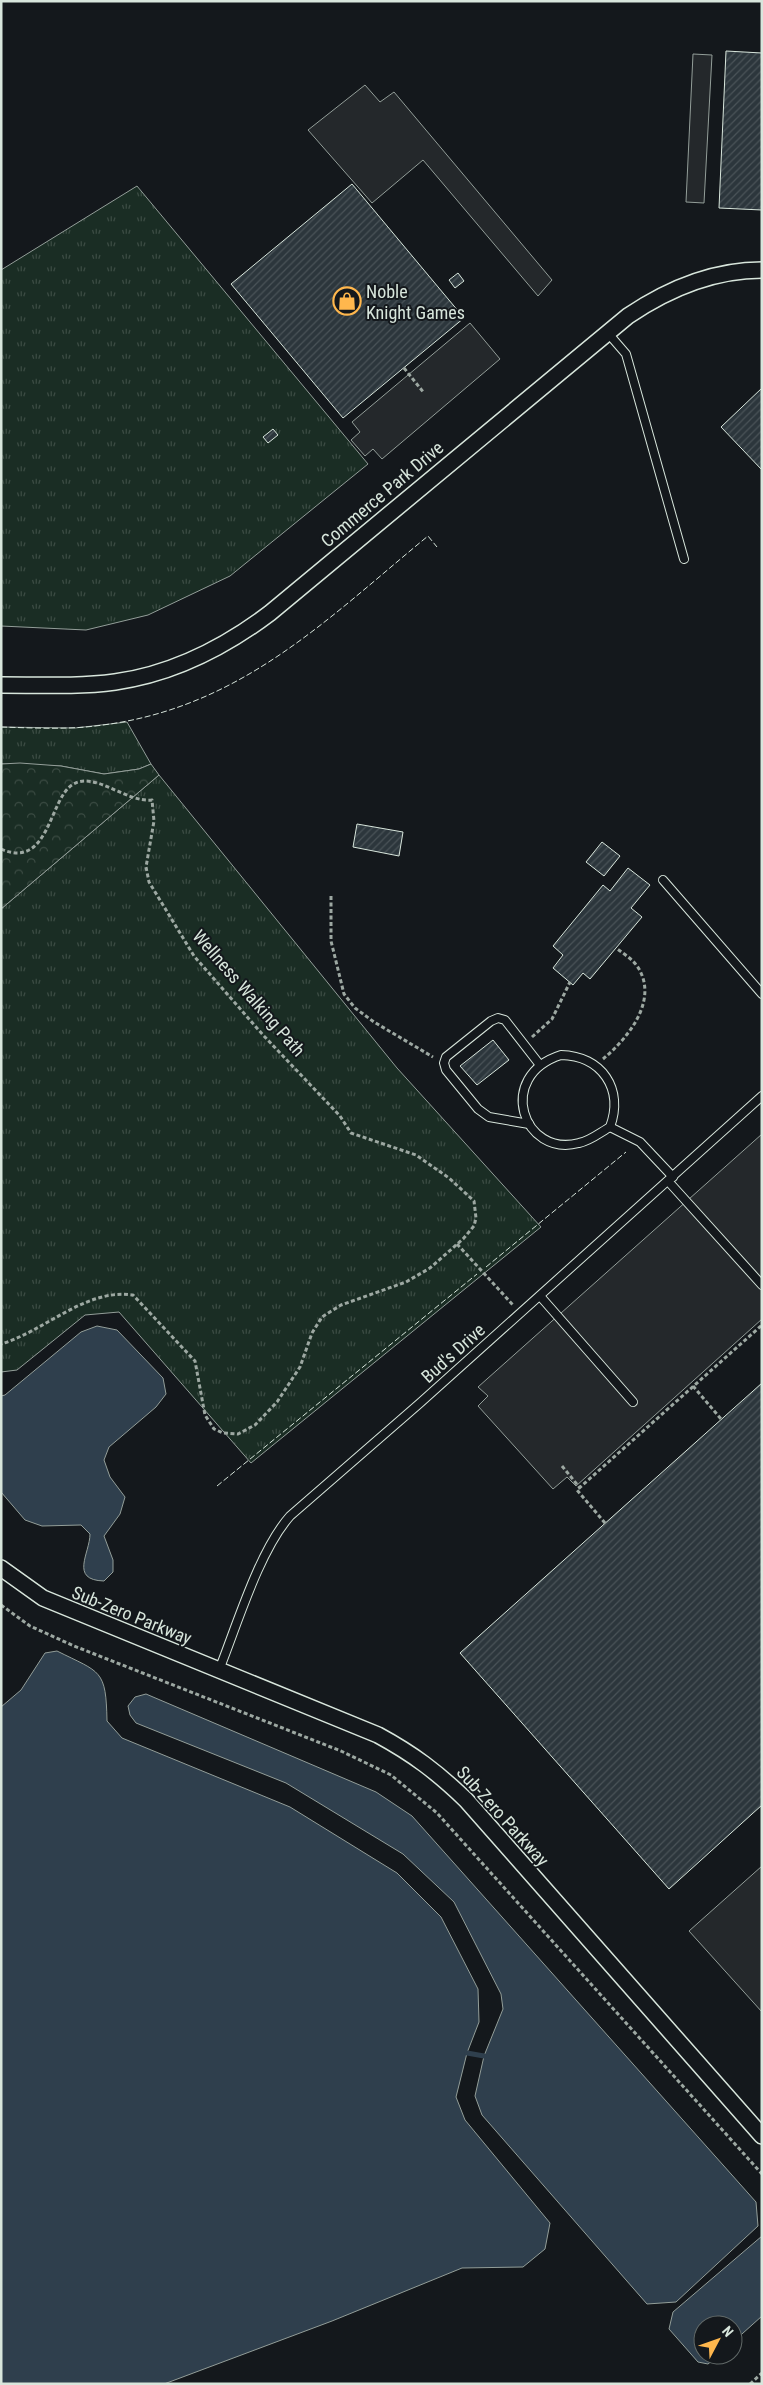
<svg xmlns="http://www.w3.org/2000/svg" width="763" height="2385" viewBox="0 0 763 2385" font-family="'Roboto Condensed',sans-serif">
	<defs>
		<pattern id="grass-tufts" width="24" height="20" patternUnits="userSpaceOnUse" patternTransform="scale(1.25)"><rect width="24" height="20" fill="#1a2d24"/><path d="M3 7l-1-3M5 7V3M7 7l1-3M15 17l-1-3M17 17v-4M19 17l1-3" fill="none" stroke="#3b4b43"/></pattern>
		<pattern id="forest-crowns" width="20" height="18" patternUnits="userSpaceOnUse" patternTransform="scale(1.25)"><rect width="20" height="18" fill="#1a2d24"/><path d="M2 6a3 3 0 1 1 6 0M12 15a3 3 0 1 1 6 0" fill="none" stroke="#3b4b43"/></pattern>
		<pattern id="building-hatch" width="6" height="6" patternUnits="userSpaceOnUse" patternTransform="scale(1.25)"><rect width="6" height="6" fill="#2c363c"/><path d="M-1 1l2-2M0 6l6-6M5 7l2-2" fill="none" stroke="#4a5358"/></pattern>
	</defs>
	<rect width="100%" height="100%" fill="#14181c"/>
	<g fill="url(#grass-tufts)" stroke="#939e99">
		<path d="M137 186 368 464 230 576 148 615 86 630 1 626V270Z"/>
		<path d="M127 722 151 764 139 769 104 774 61 766 1 764V727L75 728Z"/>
		<path d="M159 775 397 1068 541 1227 251 1463 119 1312 85 1315 17 1370 1 1372V909Z"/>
	</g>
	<path fill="url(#forest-crowns)" stroke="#939e99" d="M20 763 61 766 104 774 139 769 151 764 159 775 1 909V764Z"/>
	<g fill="#24282b" stroke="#939e99">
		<path d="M693 54 712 55 704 203 686 202Z"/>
		<path d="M365 85 380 102 394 92 552 280 538 296 423 160 372 203 308 130Z"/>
		<path d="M470 323 500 359 382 459 373 449 365 456 351 440 360 432 352 422Z"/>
		<path d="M762 1134V1319L576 1486 567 1477 553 1489 478 1406 488 1396 478 1387Z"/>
		<path d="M762 1866V2012L689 1931Z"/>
	</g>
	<g fill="#2f3f4d" stroke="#939e99">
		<path d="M97 1326 117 1330 163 1378 166 1394 156 1407 109 1447 104 1460 110 1477 125 1497 120 1514 104 1536 113 1560V1572L104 1581C69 1580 90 1553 90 1534L81 1525 42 1526 25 1520 1 1492V1396L5 1395 81 1332Z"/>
		<path d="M57 1651C101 1673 106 1669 107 1721L122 1738 290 1807 397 1873 441 1917 478 1989 479 2022 467 2053 456 2097 465 2120 550 2223 545 2249 523 2267 462 2268 332 2321 164 2384H1V1707L21 1690 45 1653Z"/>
		<path d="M146 1694 376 1792 412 1816 756 2202 758 2226 676 2302 647 2304 482 2115 475 2096 484 2056 503 2009 501 1994 454 1902 403 1854 286 1783 136 1723 130 1715 128 1706 135 1697Z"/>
		<path d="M762 2236V2316L733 2342V2325H703V2355H719L708 2364 698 2362 669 2329 673 2312Z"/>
	</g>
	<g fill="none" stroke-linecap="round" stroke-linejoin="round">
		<path stroke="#2f3f4d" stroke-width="5" d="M467 2053 484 2056"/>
	</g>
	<g fill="url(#building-hatch)" stroke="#d8e6dc">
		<path d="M726 51 762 53V210L719 208Z"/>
		<path d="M352 184 464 318 343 418 231 284Z"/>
		<path d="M458 273 464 281 455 288 449 280Z"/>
		<path d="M762 388V470L721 427Z"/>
		<path d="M273 429 278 435 268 443 263 437Z"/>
		<path d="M357 824 403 832 399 856 353 847Z"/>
		<path d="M602 842 620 856 604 876 586 862Z"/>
		<path d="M628 868 650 885 631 908 642 917 590 979 583 973 573 985 553 968 563 955 553 946 603 885 610 891Z"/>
		<path d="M493 1040 509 1060 477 1085 460 1066Z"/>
		<path d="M762 1383V1805L669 1889 460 1653Z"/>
	</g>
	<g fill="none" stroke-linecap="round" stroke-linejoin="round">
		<g stroke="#d8e6dc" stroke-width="10">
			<g id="service">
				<path d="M607 332 626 354 684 559"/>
				<path d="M663 880 762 994"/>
				<path d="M561 1055C602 1056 624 1089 610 1127 601 1132 590 1141 579 1143 523 1158 495 1076 561 1055Z"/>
				<path d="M529 1124 489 1117 478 1109 446 1070 444 1063 446 1057 491 1021 498 1018 505 1020 540 1065"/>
				<path d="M610 1127 640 1142 673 1177"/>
				<path d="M668 1181 762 1285"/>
				<path d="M540 1296 633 1402"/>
				<path d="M219 1670C237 1625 259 1551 290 1516L420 1403 762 1096"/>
			</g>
		</g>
		<g stroke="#d8e6dc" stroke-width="18">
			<g id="minor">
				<path d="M1 685C39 685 78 687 115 682 172 674 225 647 270 613L628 316C668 289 713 270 762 270"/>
				<path d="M1 1568 43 1598 378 1735C413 1754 437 1772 466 1800L762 2136"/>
			</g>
		</g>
		<g stroke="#9da8a2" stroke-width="3" stroke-dasharray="4 2.5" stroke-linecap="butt">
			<path d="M404 368 424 393"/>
			<path d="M1 849C49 870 49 800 72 785 94 770 126 803 152 800L154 821 146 867 149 882 194 956 263 1035 340 1116 351 1133 416 1155 449 1178 474 1201 476 1218 474 1226 463 1239 430 1268 406 1282 341 1305 322 1317 312 1333 300 1367 277 1402 255 1425 238 1434 223 1433 214 1429 205 1415 195 1361 133 1295C86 1288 45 1331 1 1344"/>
			<path d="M331 896V941L344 994 355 1008 374 1022 433 1057"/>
			<path d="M532 1037 552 1019 570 982"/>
			<path d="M603 1059C627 1039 658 1002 639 969 634 960 624 954 616 948"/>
			<path d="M457 1244 513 1305"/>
			<path d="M693 1386 721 1419"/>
			<path d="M562 1466 580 1488"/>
			<path d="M605 1523 577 1490 762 1325"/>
			<path d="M1 1605 30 1626 74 1646 341 1751 391 1775 437 1813 762 2174"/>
			<path d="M750 2384 762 2373"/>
		</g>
		<use href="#service" stroke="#14181c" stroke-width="8"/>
		<use href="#minor" stroke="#14181c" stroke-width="15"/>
		<g stroke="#d8e6dc" stroke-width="1" stroke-dasharray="6 2.5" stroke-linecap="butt">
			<path d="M1 727C35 728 69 730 103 725 241 707 326 620 428 536L437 547"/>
			<path d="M486 1267 626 1152"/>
			<path d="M217 1486 477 1274"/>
		</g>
	</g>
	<defs>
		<g id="shop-ring" transform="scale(1.4375)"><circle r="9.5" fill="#14181c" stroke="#ffb74d" stroke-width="1.5"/><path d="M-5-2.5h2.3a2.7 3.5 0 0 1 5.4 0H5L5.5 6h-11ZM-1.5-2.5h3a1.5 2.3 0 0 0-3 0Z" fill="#ffb74d"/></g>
	</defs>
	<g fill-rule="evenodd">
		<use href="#shop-ring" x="347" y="301"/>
	</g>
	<g text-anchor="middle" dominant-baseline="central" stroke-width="4" stroke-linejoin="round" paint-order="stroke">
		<g font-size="18" fill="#d8e6dc" stroke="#14181c" text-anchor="start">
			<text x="366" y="291">Noble<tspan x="366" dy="21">Knight Games</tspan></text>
		</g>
		<g font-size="18" fill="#d8e6dc" stroke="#14181c">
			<text transform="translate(382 494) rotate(-40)">Commerce Park Drive</text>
			<text transform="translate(249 993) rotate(49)">Wellness Walking Path</text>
			<text transform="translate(453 1353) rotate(-42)">Bud's Drive</text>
			<text transform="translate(132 1615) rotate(22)">Sub-Zero Parkway</text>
			<text transform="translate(503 1816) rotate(48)">Sub-Zero Parkway</text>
		</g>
	</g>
	<rect width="763" height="2385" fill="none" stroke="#d8e6dc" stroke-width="5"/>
	<g transform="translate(718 2340) rotate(49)"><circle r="24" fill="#14181c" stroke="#626a69"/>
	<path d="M0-4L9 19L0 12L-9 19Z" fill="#ffb74d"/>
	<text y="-8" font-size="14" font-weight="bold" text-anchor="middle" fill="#d8e6dc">N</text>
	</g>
</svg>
